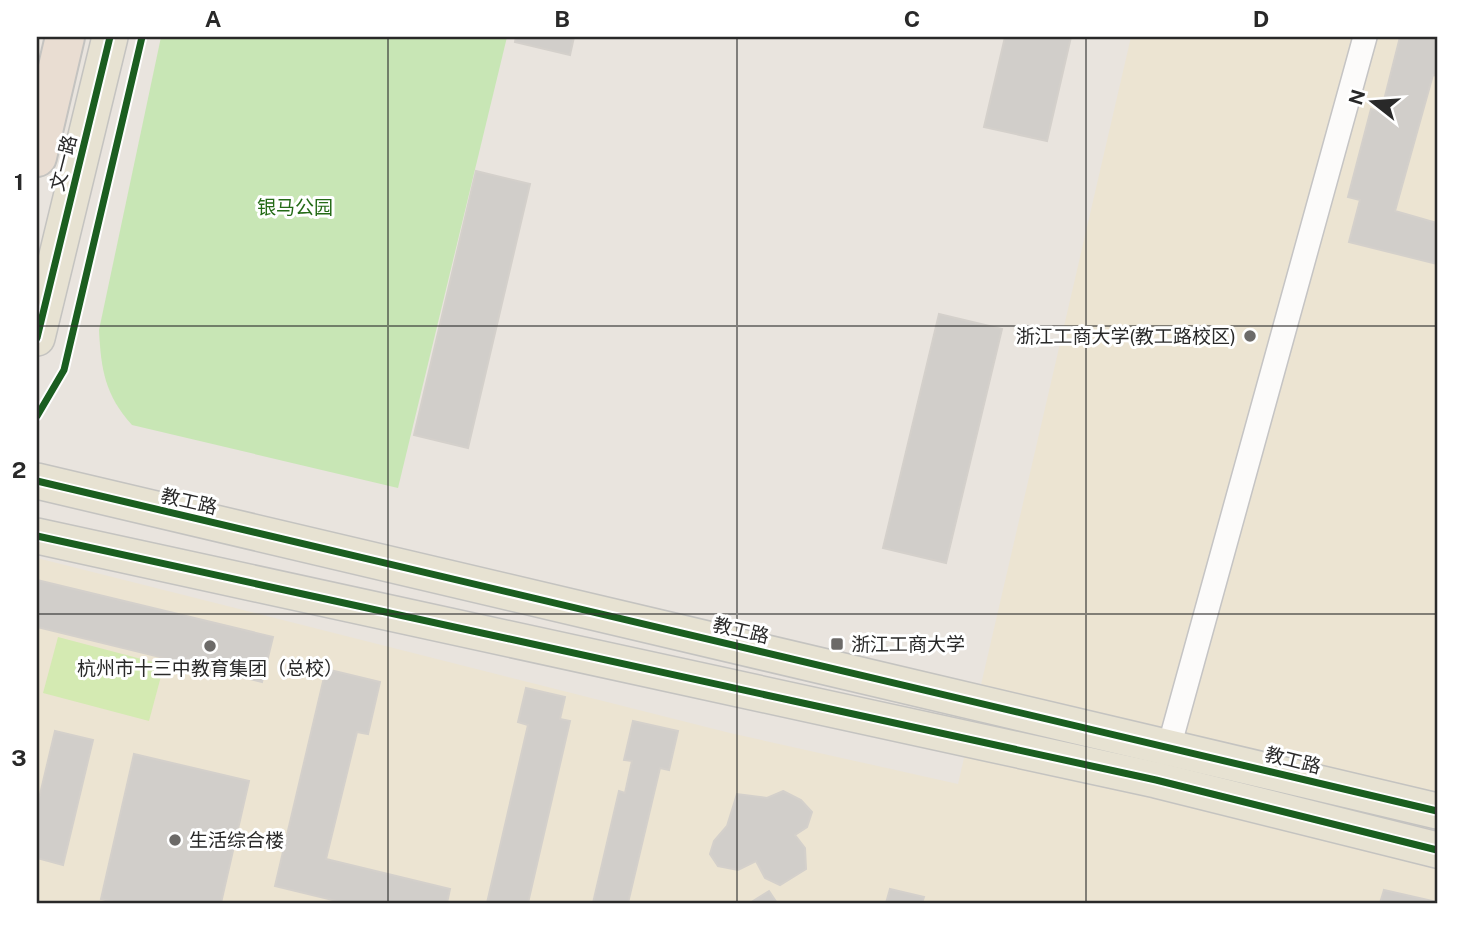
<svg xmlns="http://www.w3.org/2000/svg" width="1474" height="940" viewBox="0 0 1474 940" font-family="'Public Sans','Noto Sans SC',sans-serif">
	<rect width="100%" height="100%" fill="#e9e4de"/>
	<path fill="#ece4d2" d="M1131 37H1437V903H37V558L730 733 958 784Z"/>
	<path fill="#c8e6b5" d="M161 37H507L398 488 132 425C105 395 101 370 99 330Z"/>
	<path fill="#d4eab2" d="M58 637 164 665 149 721 43 693Z"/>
	<g fill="#d1ceca" stroke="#d4d0cb" stroke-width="2">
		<path d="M516 37H574L570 55 515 42Z"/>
		<path d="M1005 37H1071L1047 141 984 127Z"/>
		<path d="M1400 37 1437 39V76L1433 75 1395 211 1437 223V264L1349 242 1360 200 1348 197 1371 109 1381 112Z"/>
		<path d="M476 171 530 184 468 448 414 435Z"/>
		<path d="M939 314 1002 329 946 563 883 548Z"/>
		<path d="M37 580 273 637 262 682 37 627Z"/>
		<path d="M326 669 380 682 368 734 357 732 326 859 450 889 447 903H345L275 886Z"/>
		<path d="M526 688 565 697 560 719 570 721 528 903H487L528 725 518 722Z"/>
		<path d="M633 721 678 731 669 770 660 768 628 903H593L619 791 625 793 632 761 624 760Z"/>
		<path d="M55 731 93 740 63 865 37 858V807Z"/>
		<path d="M134 754 249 781 221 903H119L101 899Z"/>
		<path d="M783 791 801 800 812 812 807 827 795 835 805 848 806 869 780 885 765 878 756 861 738 870 718 866 710 854 714 841 727 826 737 794 767 798Z"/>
		<path d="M890 889 924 897 922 903H886Z"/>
		<path d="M1384 890 1437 902V903H1380Z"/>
		<path d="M769 891 777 903H750Z"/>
	</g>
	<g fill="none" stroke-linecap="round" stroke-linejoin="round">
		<g stroke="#c5c4c4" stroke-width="26">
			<path id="street" d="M1169 747 1365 37"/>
		</g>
		<g stroke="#c4c3c0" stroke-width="38">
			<g id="primary">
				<path d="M37 338 110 37"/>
				<path d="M37 481 1437 811"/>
				<path d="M37 536 1156 780 1437 850"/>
			</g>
		</g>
		<g stroke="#c4c3c0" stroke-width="42">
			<path id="highway" d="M37 157 65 37"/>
		</g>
		<use href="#street" stroke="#fcfbfa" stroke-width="23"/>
		<use href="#primary" stroke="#e7e2d2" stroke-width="35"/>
		<use href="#highway" stroke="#e9ddd2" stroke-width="38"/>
		<g stroke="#fff" stroke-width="11">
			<g id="cycleway">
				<path d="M37 338 110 37"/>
				<path d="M37 416 64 370 142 37"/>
				<path d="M37 481 1437 811"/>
				<path d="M37 536 1156 780 1437 850"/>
			</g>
		</g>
		<use href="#cycleway" stroke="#1b5e20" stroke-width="7"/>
	</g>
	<path fill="none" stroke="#292929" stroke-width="2" stroke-opacity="0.55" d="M388 37V903M737 37V903M1086 37V903M37 326H1437M37 614H1437"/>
	<g fill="#6c6a68" stroke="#fff" stroke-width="2.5">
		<circle cx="1250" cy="336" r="7"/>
		<rect x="830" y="637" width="14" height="14" rx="3.5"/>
		<circle cx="210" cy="646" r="7"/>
		<circle cx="175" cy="840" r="7"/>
	</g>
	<g text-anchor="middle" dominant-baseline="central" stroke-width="6" stroke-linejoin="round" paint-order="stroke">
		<g font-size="19" fill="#292929" stroke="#fff">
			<text transform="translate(63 163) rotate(-76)">文一路</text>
			<text transform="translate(189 501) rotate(13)">教工路</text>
			<text transform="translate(741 630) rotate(13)">教工路</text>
			<text transform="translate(1293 760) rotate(14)">教工路</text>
		</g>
		<g font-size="19" fill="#246a16" stroke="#fff">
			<text x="295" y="207">银马公园</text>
		</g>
		<g font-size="19" fill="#292929" stroke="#fff" text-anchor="start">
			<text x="1236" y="336" text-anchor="end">浙江工商大学(教工路校区)</text>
			<text x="851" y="644">浙江工商大学</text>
			<text x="210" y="668" text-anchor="middle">杭州市十三中教育集团（总校）</text>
			<text x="189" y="840">生活综合楼</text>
		</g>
	</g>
	<rect width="1474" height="940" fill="none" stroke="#ffffff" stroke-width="77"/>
	<g transform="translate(1373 102) rotate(287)" stroke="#ffffff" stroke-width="5" paint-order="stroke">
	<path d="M0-5L12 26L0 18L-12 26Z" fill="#292929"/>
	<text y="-10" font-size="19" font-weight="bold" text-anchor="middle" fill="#292929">N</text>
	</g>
	<rect x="38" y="38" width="1398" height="864" fill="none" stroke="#292929" stroke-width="2.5"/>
	<g font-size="23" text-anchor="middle" font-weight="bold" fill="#292929">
		<text x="213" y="27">A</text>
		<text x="562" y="27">B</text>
		<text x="912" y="27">C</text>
		<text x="1261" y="27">D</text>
		<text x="19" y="190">1</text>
		<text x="19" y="478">2</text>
		<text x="19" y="766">3</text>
	</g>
</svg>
